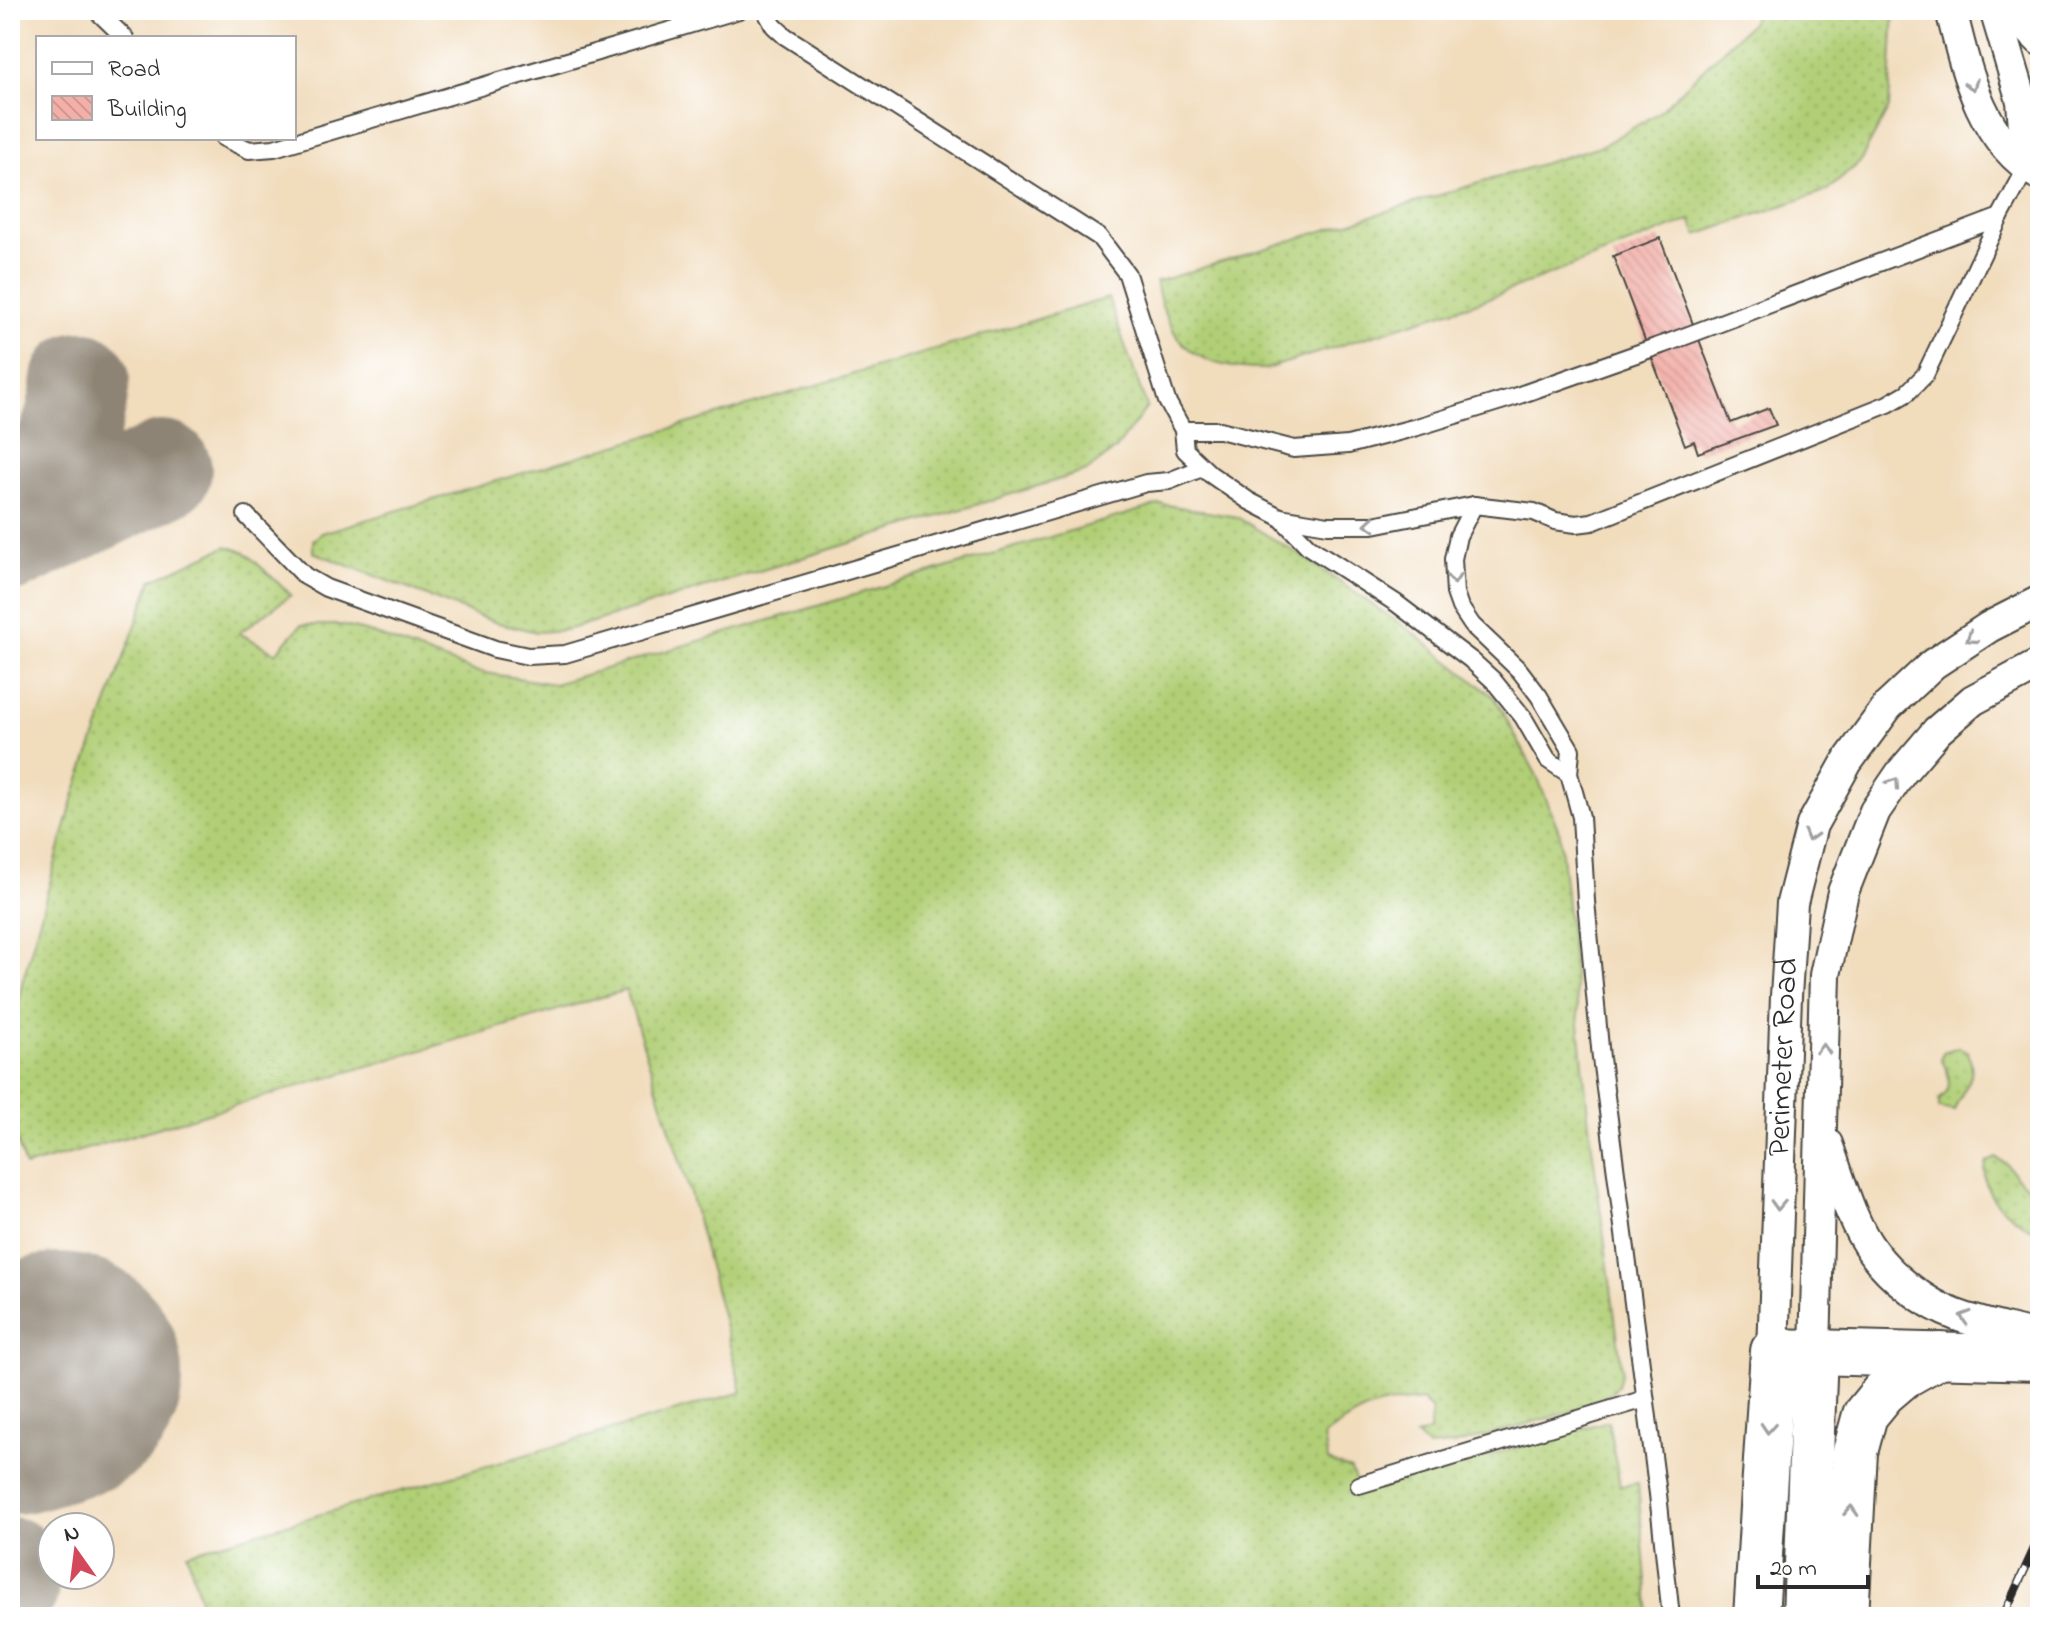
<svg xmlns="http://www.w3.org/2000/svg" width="2050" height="1627" viewBox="0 0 2050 1627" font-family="'Indie Flower',sans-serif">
	<defs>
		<pattern id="grass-dots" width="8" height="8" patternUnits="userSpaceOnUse" patternTransform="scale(2)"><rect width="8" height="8" fill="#b1cf76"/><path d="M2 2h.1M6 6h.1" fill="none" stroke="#98b266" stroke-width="1.8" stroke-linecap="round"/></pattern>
		<pattern id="building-back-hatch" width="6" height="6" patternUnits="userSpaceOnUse" patternTransform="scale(2)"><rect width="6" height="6" fill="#f3afa8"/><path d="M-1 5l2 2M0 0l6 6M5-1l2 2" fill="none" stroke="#d09791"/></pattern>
	</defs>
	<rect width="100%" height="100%" fill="#fff"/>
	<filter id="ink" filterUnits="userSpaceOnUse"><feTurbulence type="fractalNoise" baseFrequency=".0125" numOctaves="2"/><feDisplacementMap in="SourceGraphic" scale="16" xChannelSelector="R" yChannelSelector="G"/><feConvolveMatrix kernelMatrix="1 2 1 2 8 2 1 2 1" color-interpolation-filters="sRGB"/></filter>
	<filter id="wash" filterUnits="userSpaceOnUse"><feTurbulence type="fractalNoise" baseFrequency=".006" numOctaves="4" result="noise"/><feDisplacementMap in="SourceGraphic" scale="32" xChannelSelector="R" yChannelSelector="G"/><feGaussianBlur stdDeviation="1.8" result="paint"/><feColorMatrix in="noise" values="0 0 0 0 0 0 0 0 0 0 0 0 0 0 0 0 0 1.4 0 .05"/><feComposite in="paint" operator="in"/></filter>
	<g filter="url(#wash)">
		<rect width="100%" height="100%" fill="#f1dcbc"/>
		<g fill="url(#grass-dots)" stroke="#6e7d50" stroke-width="2">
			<path d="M1757 10H1894L1889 108 1860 162 1828 190 1697 235 1691 220 1484 300 1266 369C1201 370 1169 349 1156 282L1603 145 1658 113 1751 23Z"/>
			<path d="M1108 298 1147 407 1116 449 1087 471 566 630 537 632 494 622 313 552V540L322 533Z"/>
			<path d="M1161 504 1237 517 1303 557 1411 631 1495 698 1537 776 1560 834 1589 1124 1622 1370 1618 1386 1600 1403 1454 1445 1428 1447 1416 1436 1429 1432 1432 1410 1422 1400C1376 1403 1360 1409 1324 1436L1328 1461 1351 1470 1360 1493 1608 1421 1620 1486 1638 1483 1649 1617H205L187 1553 742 1392 690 1193 626 990 25 1167 10 1117V1050L22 983 74 796 152 580 227 546 245 552 291 595 239 633 276 653 301 625H341L365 631 474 671 554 684Z"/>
			<path d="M1959 1047 1968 1052C1979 1081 1962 1086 1954 1111L1939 1108V1100C1955 1089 1949 1073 1941 1059L1943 1052Z"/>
			<path d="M1996 1158 2007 1164 2016 1177 2040 1196V1235C2015 1218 1975 1198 1987 1162Z"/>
		</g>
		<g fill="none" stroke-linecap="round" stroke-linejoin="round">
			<g stroke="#8e8474" stroke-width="98">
				<path d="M10 530C49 487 75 438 81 380"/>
				<path d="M10 543 163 470"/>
				<path d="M10 1566V1586"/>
			</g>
			<path stroke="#8e8474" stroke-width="246" d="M10 1391 60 1376"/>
		</g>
		<g id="blocks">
			<path fill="url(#building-back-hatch)" d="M1660 238 1731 423 1769 408 1776 425 1698 453 1694 441 1685 445 1613 256Z"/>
		</g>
	</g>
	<g filter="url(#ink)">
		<use href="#blocks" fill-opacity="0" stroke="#494641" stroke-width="2"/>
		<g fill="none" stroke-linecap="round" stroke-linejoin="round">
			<g stroke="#494641" stroke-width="20">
				<g id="lane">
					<path d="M96 10 125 38"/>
					<path d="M765 10 774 26 785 36 1099 237 1127 274 1167 401 1183 430 1185 450 1210 474 1249 501 1280 517 1309 547 1396 603 1471 660 1493 680 1523 717 1548 760 1569 774"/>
					<path d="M224 138 249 150 274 148 739 10"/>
					<path d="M1183 430H1220L1294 449 1348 445 1417 427 1514 397 1670 342 2000 217 2027 167"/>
					<path d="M1474 505 1458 536 1453 559 1455 593 1460 607 1472 625 1520 671 1539 696 1571 750 1569 774 1581 817 1586 901 1601 1058 1658 1494 1671 1617"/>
					<path d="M246 515 305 576 326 588 495 649 528 656 565 654 1146 483 1169 481 1202 468"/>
					<path d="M1280 517 1328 525H1373L1474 505 1534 512 1555 521 1576 524 1592 522 1888 404 1907 393 1925 375 2000 217"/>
					<path d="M1359 1485 1645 1399"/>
				</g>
			</g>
			<g stroke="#494641" stroke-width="34">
				<g id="street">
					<path d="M1951 10C1966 71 1981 141 2040 175"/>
					<path d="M1995 10 2022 101 2027 167"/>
					<path d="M2011 10 2040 40"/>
					<path d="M1827 1144C1840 1179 1850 1221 1873 1252 1892 1278 1926 1304 1956 1315 1983 1325 2012 1330 2040 1338"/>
					<path id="s1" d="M1773 1351 1786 996 1792 903 1812 825 1847 762 1888 706 1933 664 1989 627 2040 601"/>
					<path d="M1815 1351 1825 975 1843 892 1875 811 1901 773 1937 731 1973 700 2040 664"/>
				</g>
			</g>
			<g stroke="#494641" stroke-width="48">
				<g id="secondary">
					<path d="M1756 1617 1773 1351 2040 1358"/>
					<path d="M1805 1617 1815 1351"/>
					<path d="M1846 1617 1855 1452 1865 1415 1883 1393 1903 1376 1940 1355"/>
				</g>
			</g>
			<use href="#lane" stroke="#fff" stroke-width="16"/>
			<use href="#street" stroke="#fff" stroke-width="30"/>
			<use href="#secondary" stroke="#fff" stroke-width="44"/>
			<g stroke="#2b2b2b" stroke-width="9">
				<path id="rail" d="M2003 1617 2040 1536"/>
			</g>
			<use href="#rail" stroke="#fff" stroke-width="6" stroke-dasharray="18" stroke-linecap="butt"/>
		</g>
		<defs><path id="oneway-chevron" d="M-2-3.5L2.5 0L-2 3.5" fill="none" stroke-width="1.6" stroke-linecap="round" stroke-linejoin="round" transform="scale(2)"/></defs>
		<g stroke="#a0a0a0">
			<use href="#oneway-chevron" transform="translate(1972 85) rotate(70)"/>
			<use href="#oneway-chevron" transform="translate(1370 524) rotate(175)"/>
			<use href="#oneway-chevron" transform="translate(1454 579) rotate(85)"/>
			<use href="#oneway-chevron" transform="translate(1971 638) rotate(147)"/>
			<use href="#oneway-chevron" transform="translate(1894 783) rotate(-56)"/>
			<use href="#oneway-chevron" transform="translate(1810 836) rotate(106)"/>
			<use href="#oneway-chevron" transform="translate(1823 1049) rotate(-88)"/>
			<use href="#oneway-chevron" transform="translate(1778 1205) rotate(92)"/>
			<use href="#oneway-chevron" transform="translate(1965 1317) rotate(-163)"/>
			<use href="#oneway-chevron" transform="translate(1768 1428) rotate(94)"/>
			<use href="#oneway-chevron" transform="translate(1851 1511) rotate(-87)"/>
		</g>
	</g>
	<g text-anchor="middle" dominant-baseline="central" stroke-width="6" stroke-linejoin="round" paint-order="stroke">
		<g font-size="32" fill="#2b2b2b" stroke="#fff">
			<text stroke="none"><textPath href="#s1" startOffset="294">Perimeter Road</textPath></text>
		</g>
	</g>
	<rect width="2050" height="1627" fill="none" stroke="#fff" stroke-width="40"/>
	<rect x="36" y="36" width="260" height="104" fill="#ffffff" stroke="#aaaaaa" stroke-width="2"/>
	<rect x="52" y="62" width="40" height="12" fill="#ffffff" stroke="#aaaaaa" stroke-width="2"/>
	<text x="108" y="76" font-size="24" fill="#2b2b2b">Road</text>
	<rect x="52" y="96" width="40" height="24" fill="url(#building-back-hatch)" stroke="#aaaaaa" stroke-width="2"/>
	<text x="108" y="116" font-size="24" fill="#2b2b2b">Building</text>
	<g transform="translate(76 1551) rotate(346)"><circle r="38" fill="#ffffff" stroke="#aaaaaa" stroke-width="2"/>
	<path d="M0-6L14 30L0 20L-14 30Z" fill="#d1495b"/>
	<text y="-12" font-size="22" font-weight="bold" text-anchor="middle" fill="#2b2b2b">N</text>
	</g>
	<path d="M1758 1575v12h110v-12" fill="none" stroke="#2b2b2b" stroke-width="4"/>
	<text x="1770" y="1575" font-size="24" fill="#2b2b2b" stroke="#ffffff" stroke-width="6" paint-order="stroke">20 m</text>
</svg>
